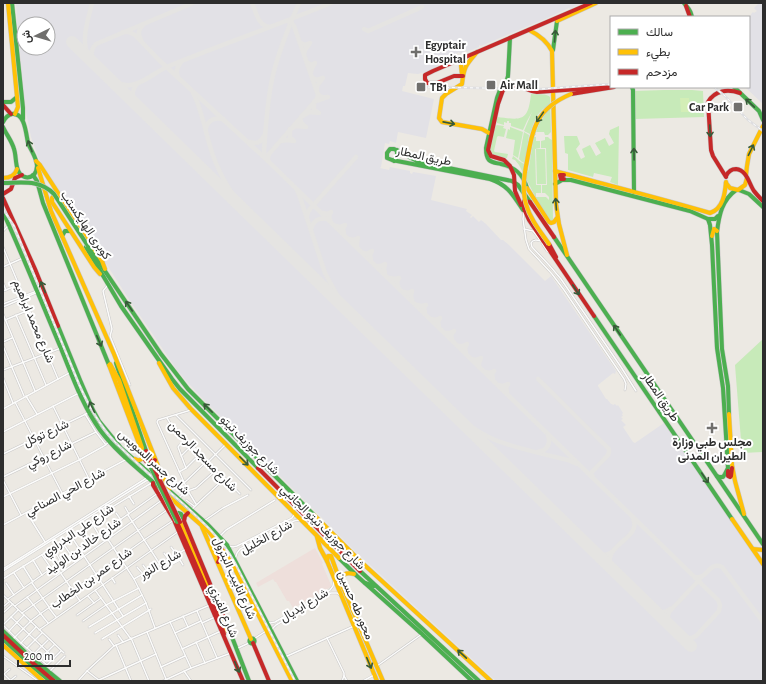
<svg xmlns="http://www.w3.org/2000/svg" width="766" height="684" viewBox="0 0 766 684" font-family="'Alegreya Sans',Vazirmatn,sans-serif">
	<rect width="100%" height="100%" fill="#ece9e3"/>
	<path fill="#eedfdb" d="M315 548 323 563 322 564 331 585V587L293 608 289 601H287L276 582H275L273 579 258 587 256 583Z"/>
	<g fill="#e2e1e6" fill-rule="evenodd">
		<path d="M16 3H582L573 7V9L571 10 569 8 545 19 481 46 479 45V47L467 52 466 51H464L465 53 460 54 459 52 429 71 418 74 408 73 405 86H403L402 91 434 99 426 138 398 132 396 143 390 141 389 144 385 143 381 167 380 168 389 170 390 167 410 171V173L412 174 413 172 436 176 431 200 467 209 466 211 472 215 470 217 471 218 473 216 479 222 481 220 486 224 501 240H503L509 245 545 281 551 276 616 371 615 374 613 373 598 385V386L606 399H607L611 404H612L613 405 615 404 617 406 618 405 623 413 622 414 623 416 621 417 623 419 621 420 626 425 623 427 633 442 635 443 664 423 763 568V681H496L356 552 203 399 189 384 177 370 130 301 39 159 31 137 26 112 18 33ZM24 24H48V48H24Z"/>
		<path d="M759 3H763V104L745 87H749V18L752 13 753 12 754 13 757 11 754 8Z"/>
	</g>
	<g fill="#c7eab9">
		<path d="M664 90H692L703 91 704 117 635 119 634 91Z"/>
		<path d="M531 94C537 95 546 93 550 97L551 132 548 135H545L544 132H536V135H535L539 124 548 110V108L546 107C537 112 533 124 530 134L524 131 532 112 527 121 523 130 511 126V123H509V121H507V123L504 122V125L497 123 496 120 497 117C522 120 528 122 531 94Z"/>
		<path d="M497 125 504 126 503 128 506 129 504 137 498 136 497 137 494 151 495 152 508 154 507 158C500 157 491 158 490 149L494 127Z"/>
		<path d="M619 126 618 185 610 182 612 177 594 173 593 177 568 170V154L565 153 564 136H577L580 144 576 149 581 159 585 157 582 149 590 145 596 156 601 153 595 143 605 138 609 146 614 143 609 134 610 130Z"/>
		<path d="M510 127 523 132 518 158 513 155 515 140 506 138 508 129 510 130Z"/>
		<path d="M524 132 529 135 525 163 522 162 519 159Z"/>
		<path d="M534 137H536V141H540V148L535 149 536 185H541V193H536V197H546L549 200V197L545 193H542V185H547L546 148H541V141L545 140V137H548L550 139 552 140 553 220 551 221 548 218 536 198 519 165 515 160 512 159 513 156C517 158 520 163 525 164L524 171 528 172Z"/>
		<path d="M536 149H545L546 184H537Z"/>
		<path d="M763 339V452L742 453 735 365Z"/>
	</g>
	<path fill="#d3eeb6" d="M680 98H689L690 112H681Z"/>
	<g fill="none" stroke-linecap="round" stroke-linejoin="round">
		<g stroke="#e5e4e2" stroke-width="4.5">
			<path d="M252 3C256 12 258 26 270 27"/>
			<path d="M364 29 368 31 422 7"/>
			<path d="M123 32H129L135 35 159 60 268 161 718 600 720 605 719 611 696 636C691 639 685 640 680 636"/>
			<path d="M141 40C138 35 138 29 143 25"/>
			<path d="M301 43 305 45 310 43 305 50 304 54"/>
			<path d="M89 58C80 40 88 21 92 3"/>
			<path d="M94 63C91 56 90 50 96 44L193 3"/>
			<path d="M308 63 311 65 315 63 312 68 311 72"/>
			<path d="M178 77C175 72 177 67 181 62"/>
			<path d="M313 78 317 80 323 78 317 86V90"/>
			<path d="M111 80C118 83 123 86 131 85 145 83 156 71 169 66 223 44 278 25 331 3"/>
			<path d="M193 93C201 107 205 130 210 146 217 171 229 191 245 211"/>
			<path d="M136 104C132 97 131 91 137 84"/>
			<path d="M206 128C208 120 215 117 223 119"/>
			<path d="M281 141 287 140 294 141 290 137V129L297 126 306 127C302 124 299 122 301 117L309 112 319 113 317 112 314 109V102L328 97C324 98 321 98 318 94"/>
			<path d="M249 142C256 144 261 143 264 136"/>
			<path d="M265 158 264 151C266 125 267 100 273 75 279 50 289 26 299 3"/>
			<path d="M268 161V157L269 154 317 99 318 95 294 26 291 22 287 21"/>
			<path d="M297 190 300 197 325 273 338 297 351 314"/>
			<path d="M323 213 327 214 331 212 329 216 330 220"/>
			<path d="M307 216 308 212 310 209 356 157"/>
			<path d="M336 226 340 227 345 225 343 229 344 234"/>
			<path d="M311 229C313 221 319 217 328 219"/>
			<path d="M349 239 354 240 358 238 357 242V247"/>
			<path d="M363 253 367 254 372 251 370 255 371 260"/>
			<path d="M376 266H381L385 264 384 269 385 274"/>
			<path d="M390 278 395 279 399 278 397 282 398 286"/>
			<path d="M404 292 408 293 412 291 411 296 412 300"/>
			<path d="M417 305 421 306 426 305 424 307 425 313"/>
			<path d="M431 319 436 320 440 318 438 322 439 327"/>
			<path d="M445 333H450L454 331 451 335 452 340"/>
			<path d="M458 346H463L467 344 465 348 466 354"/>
			<path d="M471 359 476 360 481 358 479 363V367"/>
			<path d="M485 372 490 373 494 371 492 374 493 379"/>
			<path d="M538 379 609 449V452L608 455 592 472 591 474 593 477"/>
			<path d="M498 385 503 386 508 384 506 388 507 393"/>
			<path d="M455 416C468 425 481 434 495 440 518 449 544 454 568 460L577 464"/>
			<path d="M537 452C547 451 551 444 548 435"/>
			<path d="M594 552C600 556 606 556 612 552"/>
			<path d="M612 570C599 544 643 540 633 518"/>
			<path d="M695 577C708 580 708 561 722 567L763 622"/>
			<path d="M653 609C658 613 664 614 670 609"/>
			<path d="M669 625 667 620 669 612 700 579"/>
		</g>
		<path stroke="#e5e4e2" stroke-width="12" d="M72 42 691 646"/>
		<g stroke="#c9c8c8" stroke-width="2.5">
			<g id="street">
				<path d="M524 211 523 219 526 240 529 249 552 274 564 290 624 379 626 384 625 390"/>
				<path d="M524 229 533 231 540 240"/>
				<path d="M3 231 9 225"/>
				<path d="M541 241C537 240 533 239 531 243L532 247 549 265 561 279 621 367 636 391"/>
				<path d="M542 243 547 251 549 252"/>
				<path d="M3 247 58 379"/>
				<path d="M3 267 23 258"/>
				<path d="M3 283 6 290"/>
				<path d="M107 286 103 291 112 329 110 336 130 385"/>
				<path d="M3 291 18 285"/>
				<path d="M3 304 37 291"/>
				<path d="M3 307 38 292"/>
				<path d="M3 314 35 391"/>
				<path d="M16 315 46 385"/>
				<path d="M5 320 29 310"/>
				<path d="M3 342 12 338"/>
				<path d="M3 346 24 396"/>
				<path d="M3 370 61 348"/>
				<path d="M3 378 13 403"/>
				<path d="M26 396 37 414"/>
				<path d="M15 402 62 493"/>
				<path d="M53 406 89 479"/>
				<path d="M3 409 71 372"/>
				<path d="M191 410 158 420 157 422 188 491 196 504"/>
				<path d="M85 414 96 432 106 445"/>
				<path d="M176 415 251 490"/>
				<path d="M167 418 170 423 240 494"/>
				<path d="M3 432 79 393"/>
				<path d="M185 439 178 447 186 468"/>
				<path d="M3 454 88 413"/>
				<path d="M181 456 191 446"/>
				<path d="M208 462 226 444"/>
				<path d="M179 472 186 468 200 454"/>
				<path d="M3 477 96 432"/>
				<path d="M3 480 21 515"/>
				<path d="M184 483 207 461"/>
				<path d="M129 496 134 504"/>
				<path d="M3 497 79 460 104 446 109 442"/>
				<path d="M179 498 185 492 196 488 216 470"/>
				<path d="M186 500 194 506"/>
				<path d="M125 507 129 514"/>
				<path d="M191 510 225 478"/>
				<path d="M27 513 45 542"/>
				<path d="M116 513 121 520"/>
				<path d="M104 515 107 518"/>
				<path d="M128 515 163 569 180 560"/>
				<path d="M204 521 223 508 248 495"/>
				<path d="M92 523 99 535"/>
				<path d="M3 525 127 459"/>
				<path d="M82 530 89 542"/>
				<path d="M103 532 134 579 146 603 155 628"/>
				<path d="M71 536 103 585 123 616"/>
				<path d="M220 536 226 530 275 500"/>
				<path d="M62 542 71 555"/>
				<path d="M229 546 233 547 237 546 292 518 295 513"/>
				<path d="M171 547 177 555"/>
				<path d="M53 548 61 562"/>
				<path d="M164 553 169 560"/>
				<path d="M42 555 51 568"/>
				<path d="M177 555 183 565"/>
				<path d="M235 559 237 553 240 549 294 521 299 520"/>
				<path d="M33 560 42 575"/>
				<path d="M55 565 80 601"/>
				<path d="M143 565 148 572"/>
				<path d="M23 566 33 582"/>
				<path d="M137 567 143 574"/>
				<path d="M3 569 148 477"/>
				<path d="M3 571 149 479"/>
				<path d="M14 573 24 588"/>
				<path d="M112 578 115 583"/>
				<path d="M3 579 104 516V512L153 482"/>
				<path d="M134 579 186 549"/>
				<path d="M6 583 14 595"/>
				<path d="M32 583 49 607"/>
				<path d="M95 590 131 639"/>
				<path d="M3 595 64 653"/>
				<path d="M88 596 94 603"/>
				<path d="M27 597 48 623"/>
				<path d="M8 599 158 493"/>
				<path d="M15 606 162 500"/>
				<path d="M3 607 9 602"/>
				<path d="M49 608 56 617"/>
				<path d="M3 613 13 604"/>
				<path d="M22 613 167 510"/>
				<path d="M77 615 101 598"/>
				<path d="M183 616 188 627"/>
				<path d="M11 617 54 658"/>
				<path d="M83 621 106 605 139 588"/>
				<path d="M170 622 191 668"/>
				<path d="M267 622 270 623 275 622 330 590 333 586 334 581"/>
				<path d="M202 623 215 617"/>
				<path d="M3 625 21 643 47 665"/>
				<path d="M3 625 18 610"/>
				<path d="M89 627 142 595"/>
				<path d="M39 630 179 531"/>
				<path d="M9 631 24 615"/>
				<path d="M272 631 273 628 276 625 331 593H337L341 596"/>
				<path d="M147 632 166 679"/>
				<path d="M95 633 146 603"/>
				<path d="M175 633 201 621"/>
				<path d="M118 635 123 642"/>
				<path d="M131 638 149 681"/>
				<path d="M327 638 344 673V676L342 681"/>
				<path d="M102 639 151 609"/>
				<path d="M109 639 114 646"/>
				<path d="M254 639 266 631"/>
				<path d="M12 640 31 621 40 614 144 540 174 520"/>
				<path d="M196 642 205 663"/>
				<path d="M21 643 36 627"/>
				<path d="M116 645 131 681"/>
				<path d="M27 648 42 633"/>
				<path d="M182 649 208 637 197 611"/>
				<path d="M236 649 251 642"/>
				<path d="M34 654 48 640"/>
				<path d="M3 656 38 681"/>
				<path d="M285 657 354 626"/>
				<path d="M217 658 208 637 221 631"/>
				<path d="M40 659 54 645"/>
				<path d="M377 666 422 634"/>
				<path d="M161 667 185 656"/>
				<path d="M44 668 61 651"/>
				<path d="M87 671 100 681"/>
				<path d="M184 671 191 681"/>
				<path d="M49 672 65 656"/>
				<path d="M3 673 11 681"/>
				<path d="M4 674 10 669"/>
				<path d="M344 676 347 681"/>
				<path d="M11 680 16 676"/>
				<path d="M99 680 156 654"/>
				<path d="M78 681 87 671 114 646 210 605"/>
				<path d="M163 681 191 668 231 653"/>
				<path d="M363 681 374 675"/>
			</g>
		</g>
		<g stroke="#c9c8c8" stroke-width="5">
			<g id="fast">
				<path d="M12 3 23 108V119"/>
				<path d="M684 3C689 10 690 8 692 17"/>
				<path d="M510 38 508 76 506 83 500 90 497 98 486 148C486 152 486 157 489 160 492 163 497 163 501 164 515 167 523 174 527 188"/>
				<path d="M553 50 557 21"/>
				<path d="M632 87 633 90 634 192"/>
				<path d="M734 87 759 111 763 120"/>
				<path d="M3 102H11L17 97"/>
				<path d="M3 122C5 118 7 115 12 114 25 112 26 134 28 143 31 151 37 158 37 166 37 170 36 172 34 175 31 177 28 178 25 177 14 174 17 157 14 149 12 141 6 134 3 127"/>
				<path d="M394 161 397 155V150"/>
				<path d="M33 175 37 181 43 203 109 365"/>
				<path d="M555 184 562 180H571L690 211 708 219H715L718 216"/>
				<path d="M739 190 749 194 763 207"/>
				<path d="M523 210C513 195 508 185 490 179L392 160 387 158V153L390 149H394L419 162 512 181 518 185 530 202"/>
				<path d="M3 212C23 256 41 301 60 346 72 375 82 405 100 430 117 453 140 470 161 489"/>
				<path d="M708 219 710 225 712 245 717 348 723 388 728 468 725 474 723 477H719L717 476"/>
				<path d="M62 236 65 231H70"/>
				<path d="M554 237 763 544"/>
				<path d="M88 246 161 354 188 389 314 515"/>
				<path d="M86 247 121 306 172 379 180 389 258 468"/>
				<path d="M594 316 732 519"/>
				<path d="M58 326 80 380 93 410 99 421 121 448 207 524 227 545 297 681"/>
				<path d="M116 363 146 451"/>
				<path d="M729 414 728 386 722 349 717 232C719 215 722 200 736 190"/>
				<path d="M175 514 178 513 181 514 184 520"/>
				<path d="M339 558 357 576 422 634 472 681"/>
				<path d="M360 571 479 681"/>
				<path d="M365 583 374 586"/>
				<path d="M3 631 26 653 60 681"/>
				<path d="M230 632 249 681"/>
				<circle cx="252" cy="641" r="2.5"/>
				<path d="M3 639 32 666 50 681"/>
			</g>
		</g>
		<g stroke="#c9c8c8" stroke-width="5">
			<g id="slow">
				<path d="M8 3 18 107 15 114"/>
				<path d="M557 21 596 3"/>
				<path d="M529 30C539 35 547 41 552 51L556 204 559 224 567 255"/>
				<path d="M477 52C466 65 464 66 462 84L446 94 442 98 439 118 442 122 482 129 489 133"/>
				<path d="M462 58 461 65 462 75"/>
				<path d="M36 161 40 165 102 261 105 269"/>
				<path d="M38 168 51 211 114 354 158 466 169 489"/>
				<path d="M555 171C607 185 659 198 710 213 723 209 725 194 726 182"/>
				<path d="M746 175 747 166 749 154 763 126"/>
				<path d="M3 178C10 178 15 176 17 169"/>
				<path d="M726 183 730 188 738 190 745 185 747 178"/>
				<path d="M527 188 549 222 551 223 554 222 557 218"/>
				<path d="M55 195 52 198V202L94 267 100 274"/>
				<path d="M712 236 714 229 717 231"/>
				<path d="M159 363 173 388 191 409 339 558"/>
				<path d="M110 364 119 380 142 448"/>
				<path d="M109 365 143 454C143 459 140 462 135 459"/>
				<path d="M729 414 732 465 735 481 744 514"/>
				<path d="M166 494 209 532 222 548 232 563 292 681"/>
				<path d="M314 515 359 560 491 681"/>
				<path d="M732 519 763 564"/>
				<path d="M180 522 226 629 230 633"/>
				<path d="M202 527 251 639"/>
				<path d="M317 537 320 548 327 561 377 681"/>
				<path d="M753 549 763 550"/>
				<path d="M327 561 328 556H331L340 581"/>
				<path d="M354 574C346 572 341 574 341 583L383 681"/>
				<path d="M3 645 43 681"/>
			</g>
		</g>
		<g stroke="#c9c8c8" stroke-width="5">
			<g id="jam">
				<path d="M686 6 690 17"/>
				<path d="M463 76H454L437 83H427L425 79V75L433 71 591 3"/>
				<path d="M571 94 614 87"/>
				<path d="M3 105 11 114"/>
				<path d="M564 175H560L561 179H564"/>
				<path d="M726 176C728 172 731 169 736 169 747 170 749 184 754 191 757 195 760 198 763 201"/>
				<path d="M726 177 713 156 711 150 708 102C715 90 728 89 740 93"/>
				<path d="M3 194 11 189 15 178 22 175"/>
				<path d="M3 198 35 269 58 326"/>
				<path d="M521 205 515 191 514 175 510 166 504 160 491 156 488 150 498 104 503 90C520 80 521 90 537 92L607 87"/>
				<path d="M554 237 530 202 524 201V209L529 220 594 316"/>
				<path d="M549 244 556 257"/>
				<path d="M144 457C145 461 147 464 152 464L155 460"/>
				<path d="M258 468 360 571"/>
				<path d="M728 471V476L730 477 731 476 732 468"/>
				<path d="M153 483V485L174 520 243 681"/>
				<path d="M188 513 185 516 184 521 230 632"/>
				<path d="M177 522 215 609 224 634"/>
				<path d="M218 562 220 559 218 552 222 548"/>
				<path d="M3 635 34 664 54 681"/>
				<path d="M253 643 269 681"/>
			</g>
		</g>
		<use href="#street" stroke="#fcfcfb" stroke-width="1.5"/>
		<use href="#fast" stroke="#4caf50" stroke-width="4"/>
		<use href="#slow" stroke="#ffc107" stroke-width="4"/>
		<use href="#jam" stroke="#c62828" stroke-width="4"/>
		<g stroke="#dedee0" stroke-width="2.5">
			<g id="rail">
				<path d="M422 87 541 89 611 84"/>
				<path d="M714 87 725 96 748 120 763 131"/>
				<path d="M3 209 14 226 79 384C89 406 99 425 116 443 136 463 158 482 180 501 201 520 221 538 235 563L295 681"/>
			</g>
		</g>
		<use href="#rail" stroke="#fff" stroke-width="1" stroke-dasharray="3" stroke-linecap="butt"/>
		<g stroke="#c9c8c8" stroke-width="5" stroke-linecap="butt">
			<g id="fast-bridge">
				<path d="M3 183C22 183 39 179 54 194L88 246"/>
				<path d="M144 452 152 470 177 522"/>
			</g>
		</g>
		<g stroke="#c9c8c8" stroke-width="5" stroke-linecap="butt">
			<path id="slow-bridge" d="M549 244C540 231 530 219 526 204 522 191 524 175 527 161 533 127 536 109 571 94"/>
		</g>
		<g stroke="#c9c8c8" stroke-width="5" stroke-linecap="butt">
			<path id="jam-bridge" d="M146 451 180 522"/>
		</g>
		<use href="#fast-bridge" stroke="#4caf50" stroke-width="4"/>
		<use href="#slow-bridge" stroke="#ffc107" stroke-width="4"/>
		<use href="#jam-bridge" stroke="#c62828" stroke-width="4"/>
	</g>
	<defs><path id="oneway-shaft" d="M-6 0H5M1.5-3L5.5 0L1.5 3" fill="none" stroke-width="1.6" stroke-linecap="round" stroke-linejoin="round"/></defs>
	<g stroke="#385a39">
		<use href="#oneway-shaft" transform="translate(555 36) rotate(-85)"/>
		<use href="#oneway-shaft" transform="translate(750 103) rotate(-137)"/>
		<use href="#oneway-shaft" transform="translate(540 117) rotate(125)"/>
		<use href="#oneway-shaft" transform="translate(449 123) rotate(11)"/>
		<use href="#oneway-shaft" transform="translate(710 131) rotate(88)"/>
		<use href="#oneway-shaft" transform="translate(30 146) rotate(-110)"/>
		<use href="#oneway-shaft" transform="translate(751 150) rotate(-64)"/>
		<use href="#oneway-shaft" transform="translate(634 154) rotate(-91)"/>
		<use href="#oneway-shaft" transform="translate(556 204) rotate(-94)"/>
		<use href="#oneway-shaft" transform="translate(43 287) rotate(-113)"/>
		<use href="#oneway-shaft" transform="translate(576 290) rotate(57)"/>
		<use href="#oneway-shaft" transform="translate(129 306) rotate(-124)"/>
		<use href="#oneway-shaft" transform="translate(617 330) rotate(-124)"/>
		<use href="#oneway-shaft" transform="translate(99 341) rotate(67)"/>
		<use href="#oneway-shaft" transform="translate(92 407) rotate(-115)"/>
		<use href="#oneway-shaft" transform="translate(208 408) rotate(-135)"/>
		<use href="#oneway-shaft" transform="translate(244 461) rotate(45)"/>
		<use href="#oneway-shaft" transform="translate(705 478) rotate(56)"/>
		<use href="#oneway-shaft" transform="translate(462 654) rotate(-137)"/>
		<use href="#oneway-shaft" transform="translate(369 663) rotate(67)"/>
		<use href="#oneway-shaft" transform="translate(237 667) rotate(67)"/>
	</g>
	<g fill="#706f6d" stroke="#fff" stroke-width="1.5">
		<path d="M414 46h4v4h4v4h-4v4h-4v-4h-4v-4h4z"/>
		<rect x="486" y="80" width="10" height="10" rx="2"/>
		<rect x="416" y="82" width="10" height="10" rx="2"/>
		<rect x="733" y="102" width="10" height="10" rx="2"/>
		<path d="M710 422h4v4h4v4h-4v4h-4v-4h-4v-4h4z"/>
	</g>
	<g text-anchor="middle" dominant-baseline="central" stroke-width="4" stroke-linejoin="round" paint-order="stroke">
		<g font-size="12" font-weight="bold" fill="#2d2d2d" stroke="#fff" text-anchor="start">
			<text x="425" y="45">Egyptair<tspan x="425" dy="14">Hospital</tspan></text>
			<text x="500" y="85">Air Mall</text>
			<text x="430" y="87">TB1</text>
			<text x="729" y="107" text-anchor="end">Car Park</text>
			<text x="712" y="442" text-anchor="middle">مجلس طبي وزارة<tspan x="712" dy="14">الطيران المدنى</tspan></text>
		</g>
		<g font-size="12" fill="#2d2d2d" stroke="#fff">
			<text transform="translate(424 156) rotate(12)">طريق المطار</text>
			<text transform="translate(86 225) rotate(56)">كوبرى الهايكستب</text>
			<text transform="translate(34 321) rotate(67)">شارع محمد ابراهيم</text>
			<text transform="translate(661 397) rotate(56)">طريق المطار</text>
			<text transform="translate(46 433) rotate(-25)">شارع توكل</text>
			<text transform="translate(250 445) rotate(45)">شارع جوزيف تيتو</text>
			<text transform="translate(49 454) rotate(-26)">شارع روكي</text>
			<text transform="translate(203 456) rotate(46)">شارع مسجد الرحمن</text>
			<text transform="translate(154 462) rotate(42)">شارع جسر السويس</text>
			<text transform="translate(65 492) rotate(-28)">شارع الحي الصناعي</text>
			<text transform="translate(323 527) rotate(45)">شارع جوزيف تيتو الجانبي</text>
			<text transform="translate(78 530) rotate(-34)">شارع علي البدراوي</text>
			<text transform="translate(266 537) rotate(-29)">شارع الخليل</text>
			<text transform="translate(83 546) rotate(-35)">شارع خالد بن الوليد</text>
			<text transform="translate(160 564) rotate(-30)">شارع النور</text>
			<text transform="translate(91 578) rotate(-35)">شارع عمر بن الخطاب</text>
			<text transform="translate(235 578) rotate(66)">شارع انابيب البترول</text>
			<text transform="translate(304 605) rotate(-31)">شارع ايديال</text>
			<text transform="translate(356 605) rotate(67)">محور طه حسين</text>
			<text transform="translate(224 611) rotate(67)">شارع الفيزي</text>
		</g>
	</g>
	<rect width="766" height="684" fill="none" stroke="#2d2d2d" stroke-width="8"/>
	<rect x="610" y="16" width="140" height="72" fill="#ffffff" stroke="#ababab"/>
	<rect x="618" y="29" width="20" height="6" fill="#4caf50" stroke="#ababab"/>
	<text x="646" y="36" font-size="12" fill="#2d2d2d">سالك</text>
	<rect x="618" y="49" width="20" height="6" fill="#ffc107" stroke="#ababab"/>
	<text x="646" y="56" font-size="12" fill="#2d2d2d">بطيء</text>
	<rect x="618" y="69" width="20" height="6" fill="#c62828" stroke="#ababab"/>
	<text x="646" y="76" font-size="12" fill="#2d2d2d">مزدحم</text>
	<g transform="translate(36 36) rotate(265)"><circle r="19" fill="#ffffff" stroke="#ababab"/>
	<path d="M0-3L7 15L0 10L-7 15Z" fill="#706f6d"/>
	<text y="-6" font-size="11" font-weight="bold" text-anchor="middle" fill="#2d2d2d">ش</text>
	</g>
	<path d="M18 660v6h52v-6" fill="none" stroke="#2d2d2d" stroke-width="2"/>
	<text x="24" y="660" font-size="12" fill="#2d2d2d" stroke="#ffffff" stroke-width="3" paint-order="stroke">200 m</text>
</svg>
